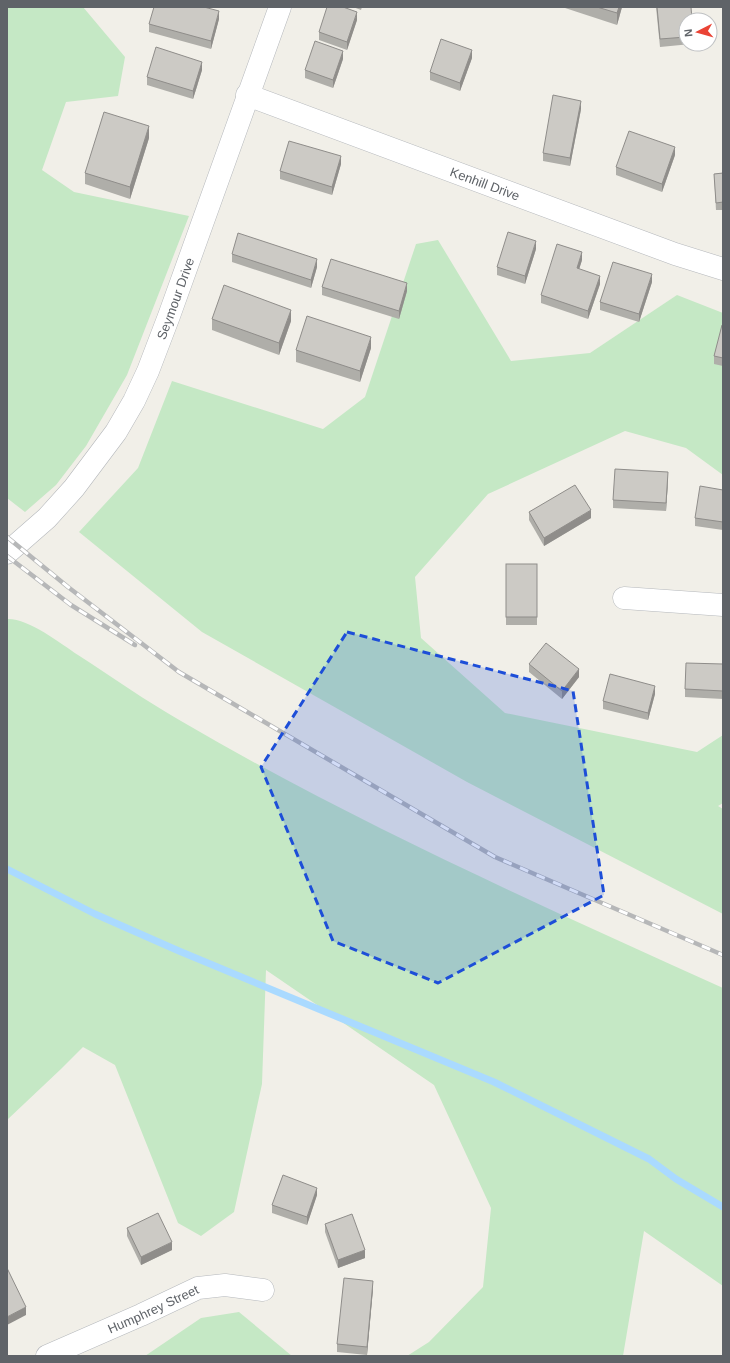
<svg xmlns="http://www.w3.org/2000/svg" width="730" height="1363" viewBox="0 0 730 1363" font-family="Helvetica,sans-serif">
	<rect width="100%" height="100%" fill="#f1efe8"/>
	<g fill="#c5e8c5">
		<path d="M7 7H83L125 57 118 96 66 102 42 170 74 192 189 216 127 375 86 446 56 485 25 512 7 498Z"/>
		<path d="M438 240 511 361 590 353 677 295 723 313V475L686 448 625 431 488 494 415 577 421 638 505 713 697 752 723 735V803L718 806 723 809V914L467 782 202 632 79 532 138 468 172 381 323 429 365 397 416 244Z"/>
		<path d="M7 619C28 618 60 643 78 655 112 677 146 701 181 721 355 823 540 905 723 988V1286L644 1231 623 1356H407L429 1342 483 1287 491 1208 434 1085 266 970 262 1084 234 1212 201 1236 178 1223 115 1065 83 1047 61 1069 7 1120Z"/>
		<path d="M239 1312 292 1356H145L201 1318Z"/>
	</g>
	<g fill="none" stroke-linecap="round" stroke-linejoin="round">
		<path stroke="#aadaff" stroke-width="7" d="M7 869 95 914 179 951 494 1082 649 1159 676 1179 723 1207"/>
		<g stroke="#b5b8bc" stroke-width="23">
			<g id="minor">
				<path id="s1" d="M247 95 675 254 723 269"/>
				<path id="s2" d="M7 553 47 518 74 488 116 432 134 401 148 371 169 316 280 7"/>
				<path d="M624 598 723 605"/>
				<path id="s3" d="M47 1356 141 1315 198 1288 225 1285 263 1290"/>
			</g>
		</g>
		<use href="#minor" stroke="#fff" stroke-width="22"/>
		<g stroke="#b6b7b8" stroke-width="4.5">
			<g id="rail">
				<path d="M7 537 68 587 179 672 495 857 723 955"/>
				<path d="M7 556 71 605 135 645"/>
			</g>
		</g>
		<use href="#rail" stroke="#fff" stroke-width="3" stroke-dasharray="9" stroke-linecap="butt"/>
	</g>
	<g fill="#afaea9">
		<path d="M353 7H362L361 10Z"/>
		<path d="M562 7H622L617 25Z"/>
		<path d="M656 7H691L686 20V44H691L660 47Z"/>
		<path d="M219 19 211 49 149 32V24Z"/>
		<path d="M357 20 347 50 319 40V32Z"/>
		<path d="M472 58 460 91 430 80V72Z"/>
		<path d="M343 59 333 88 305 78V70Z"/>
		<path d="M202 70 193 99 147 85V77Z"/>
		<path d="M581 109 570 166 543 161V153Z"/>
		<path d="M149 138 130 199 85 184V173Z"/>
		<path d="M675 155 662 192 616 175V167Z"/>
		<path d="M341 164 332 195 280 179V171Z"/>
		<path d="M723 173V210H716L714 174Z"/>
		<path d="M536 249 525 284 497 275V267Z"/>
		<path d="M232 254 317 267 311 288 232 262Z"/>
		<path d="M582 260 579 269 600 284 588 319 541 303V295Z"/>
		<path d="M652 282 639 322 600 310V302Z"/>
		<path d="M322 287 407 291 399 319 322 295Z"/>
		<path d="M212 319 291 321 279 355 212 330Z"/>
		<path d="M723 325V366L714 364V356Z"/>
		<path d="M371 348 360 382 296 362V350Z"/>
		<path d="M668 480 666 511 613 508V500Z"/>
		<path d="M723 490V530L695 526V518Z"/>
		<path d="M529 512 591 518 544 546 529 520Z"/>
		<rect x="506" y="564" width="31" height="61"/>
		<path d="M529 664 579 677 562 699 529 672Z"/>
		<path d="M723 664V699L685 697V689Z"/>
		<path d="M655 694 648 720 603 709V701Z"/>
		<path d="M317 1195 307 1225 272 1213V1205Z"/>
		<path d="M325 1224 365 1258 338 1268 325 1232Z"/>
		<path d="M127 1228 172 1250 141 1265 127 1236Z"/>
		<path d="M373 1289 367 1355 337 1352V1344Z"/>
	</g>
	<g fill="#8f8d8a">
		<path d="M619 7H622L617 25V13Z"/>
		<path d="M219 11V19L211 49V41Z"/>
		<path d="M357 12V20L347 50V42Z"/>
		<path d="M472 50V58L460 91V83Z"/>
		<path d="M343 51V59L333 88V80Z"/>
		<path d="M202 62V70L193 99V91Z"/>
		<path d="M581 101V109L570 166V158Z"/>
		<path d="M149 126V138L130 199V187Z"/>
		<path d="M675 147V155L662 192V184Z"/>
		<path d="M341 156V164L332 195V187Z"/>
		<path d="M536 241V249L525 284V276Z"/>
		<path d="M582 252V260L577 276V268Z"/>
		<path d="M317 259V267L311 288V280Z"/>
		<path d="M652 274V282L639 322V314Z"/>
		<path d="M600 276V284L588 319V311Z"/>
		<path d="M407 283V291L399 319V311Z"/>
		<path d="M291 310V321L279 355V343Z"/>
		<path d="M371 337V348L360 382V371Z"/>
		<path d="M668 472V480L666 511V503Z"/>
		<path d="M591 510V518L544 546V538Z"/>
		<path d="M579 669V677L562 699V691Z"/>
		<path d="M655 686V694L648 720V713Z"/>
		<path d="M317 1188V1195L307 1225V1217Z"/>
		<path d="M172 1242V1250L141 1265V1257Z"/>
		<path d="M365 1250V1258L338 1268V1260Z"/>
		<path d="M373 1281V1289L367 1355V1347Z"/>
		<path d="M26 1307V1315L7 1325V1317Z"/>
	</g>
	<g fill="#cccac5" stroke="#8f8d8a">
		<path d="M154 7H204L219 11 211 41 149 24Z"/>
		<path d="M327 7H343L357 12 347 42 319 32Z"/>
		<path d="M597 7H619L617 13Z"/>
		<path d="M657 7H691L692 20H686V37L660 39Z"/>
		<path d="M441 39 472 50 460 83 430 72Z"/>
		<path d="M315 41 343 51 333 80 305 70Z"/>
		<path d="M156 47 202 62 193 91 147 77Z"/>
		<path d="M553 95 581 101 570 158 543 153Z"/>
		<path d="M104 112 149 126 130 187 85 173Z"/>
		<path d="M629 131 675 147 662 184 616 167Z"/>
		<path d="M289 141 341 156 332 187 280 171Z"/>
		<path d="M723 173V202L716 203 714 174Z"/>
		<path d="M508 232 536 241 525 276 497 267Z"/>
		<path d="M238 233 317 259 311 280 232 254Z"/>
		<path d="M557 244 582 252 577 268 600 276 588 311 541 295Z"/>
		<path d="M331 259 407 283 399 311 322 287Z"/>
		<path d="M613 262 652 274 639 314 600 302Z"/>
		<path d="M224 285 291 310 279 343 212 319Z"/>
		<path d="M307 316 371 337 360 371 296 350Z"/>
		<path d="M722 325H723V358L714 356Z"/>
		<path d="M615 469 668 472 666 503 613 500Z"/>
		<path d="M575 485 591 510 544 538 529 512Z"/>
		<path d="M700 486 723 490V522L695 518Z"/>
		<rect x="506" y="564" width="31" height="53"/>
		<path d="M546 643 579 669 562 691 529 664Z"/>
		<path d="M686 663 723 664V691L685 689Z"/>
		<path d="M610 674 655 686 648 713 603 701Z"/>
		<path d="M283 1175 317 1188 307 1217 272 1205Z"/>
		<path d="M158 1213 172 1242 141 1257 127 1228Z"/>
		<path d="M352 1214 365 1250 338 1260 325 1224Z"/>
		<path d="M7 1268 26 1307 7 1317Z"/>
		<path d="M344 1278 373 1281 367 1347 337 1344Z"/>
	</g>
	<path fill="#1d4ed8" fill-opacity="0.2" stroke="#1d4ed8" stroke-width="3" stroke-dasharray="8 5" stroke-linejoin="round" d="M347 632 573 691 604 895 438 983 333 941 261 767Z"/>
	<g text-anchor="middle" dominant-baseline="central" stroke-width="3" stroke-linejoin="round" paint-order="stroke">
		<g font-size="13" fill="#5f6368" stroke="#fff">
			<text stroke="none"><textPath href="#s1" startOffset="254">Kenhill Drive</textPath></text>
			<text stroke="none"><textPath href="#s2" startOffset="310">Seymour Drive</textPath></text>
			<text stroke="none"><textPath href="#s3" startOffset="116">Humphrey Street</textPath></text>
		</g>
	</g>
	<rect width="730" height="1363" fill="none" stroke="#5f6368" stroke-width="16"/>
	<g transform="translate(698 32) rotate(264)"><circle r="19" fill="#ffffff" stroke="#bfc1c3"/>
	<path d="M0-3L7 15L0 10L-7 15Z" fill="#ea4335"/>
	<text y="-6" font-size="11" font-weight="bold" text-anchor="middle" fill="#5f6368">N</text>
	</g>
</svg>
